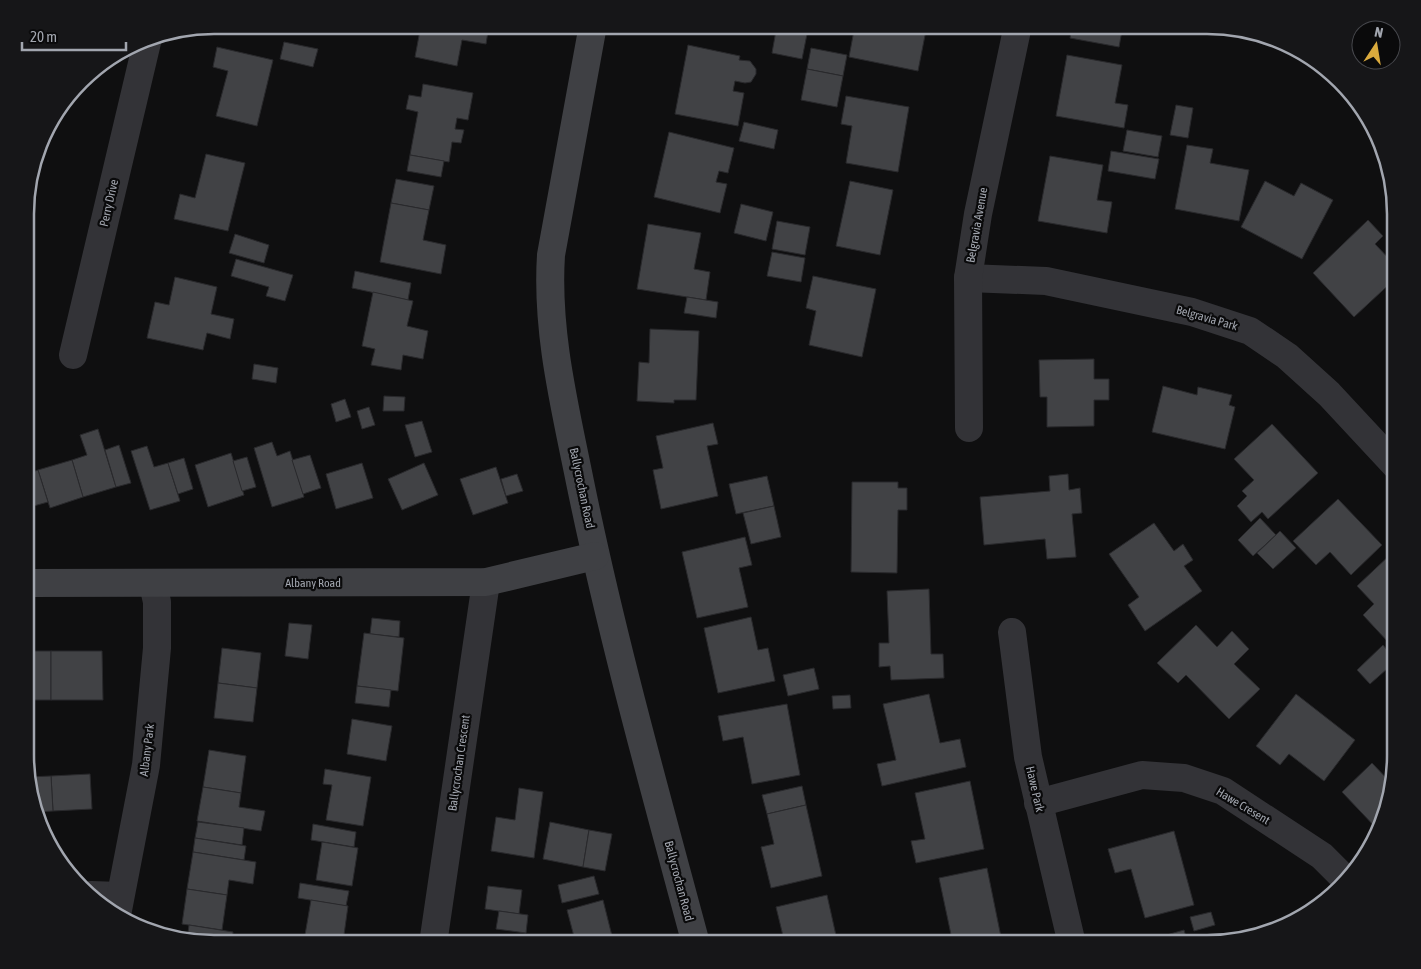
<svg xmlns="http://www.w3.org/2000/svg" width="1421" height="969" viewBox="0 0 1421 969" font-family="'Asap Condensed',sans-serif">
	<rect width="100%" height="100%" fill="#0f0f10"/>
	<g fill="#414245" stroke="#29292c">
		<path d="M421 25H489L486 44 462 40 457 66 415 57Z"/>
		<path d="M718 25H761L759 33Z"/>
		<path d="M777 25H787L808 29 802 59 772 53Z"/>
		<path d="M855 25 871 28V25H927L918 71 849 57Z"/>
		<path d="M1073 25H1123L1119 47 1070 38Z"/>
		<path d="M284 42 318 49 313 67 280 59Z"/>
		<path d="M688 45 740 56 739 60 750 61 756 69V74L751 82 745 83 735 81 733 91 744 93 738 126 675 114Z"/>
		<path d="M217 47 273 60 257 126 216 116 228 71 213 67Z"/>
		<path d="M811 48 847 55 843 76 807 69Z"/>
		<path d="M1067 55 1122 65 1115 103 1128 105 1124 128 1056 116Z"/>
		<path d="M807 69 843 76 837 107 801 100Z"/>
		<path d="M423 84 473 93 468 120 457 118 455 129 464 130 461 143 452 142 449 162 410 155 418 112 406 109 409 95 421 97Z"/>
		<path d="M846 96 909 107 898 172 846 163 852 126 841 124Z"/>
		<path d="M1176 105 1193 108 1188 138 1170 135Z"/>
		<path d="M744 122 778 130 774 149 739 141Z"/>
		<path d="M1127 130 1162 136 1158 157 1123 151Z"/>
		<path d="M44 131 49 132 43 156 37 155Z"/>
		<path d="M669 132 734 148 728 173 719 171 716 182 727 184 720 213 654 197Z"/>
		<path d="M1187 145 1213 149 1210 163 1249 170 1239 221 1175 209Z"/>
		<path d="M1111 151 1159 159 1155 179 1108 171Z"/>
		<path d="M206 154 245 163 228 231 174 219 180 194 195 198Z"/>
		<path d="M410 155 444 161 441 177 407 171Z"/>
		<path d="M1050 156 1103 165 1097 200 1112 202 1107 233 1038 221Z"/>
		<path d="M396 179 434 186 429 210 391 203Z"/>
		<path d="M850 181 893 190 880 255 836 246Z"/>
		<path d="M1265 181 1294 196 1301 183 1333 200 1302 259 1241 227Z"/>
		<path d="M391 203 429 210 423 240 446 245 441 274 380 262Z"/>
		<path d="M741 204 773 212 766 241 734 233Z"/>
		<path d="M1368 220 1383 236 1375 244 1396 266V278L1354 317 1313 273Z"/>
		<path d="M777 221 810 227 805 255 772 249Z"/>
		<path d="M648 224 701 233 694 269 710 272 706 300 637 289Z"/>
		<path d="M235 234 269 245 264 263 229 253Z"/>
		<path d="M772 252 805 258 801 282 767 276Z"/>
		<path d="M236 259 293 275 285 301 266 296 269 287 231 276Z"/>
		<path d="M355 271 411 283 408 300 352 288Z"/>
		<path d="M813 276 876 289 862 357 809 345 816 311 806 308Z"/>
		<path d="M175 277 217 287 211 314 234 319 230 339 207 333 203 350 147 338 155 302 169 305Z"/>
		<path d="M373 292 413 301 407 326 428 331 423 359 403 355 401 370 371 365 375 349 362 346Z"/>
		<path d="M687 297 718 302 716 318 684 313Z"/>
		<path d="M650 329 699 331 696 400H674V403L637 401 639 362 649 363Z"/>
		<path d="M1094 359V379H1109V400H1094V426L1047 427V397H1040L1039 360Z"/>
		<path d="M254 364 278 368 276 383 252 379Z"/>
		<path d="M1396 364V384L1386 373Z"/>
		<path d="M1163 386 1197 395 1198 387 1232 395 1229 405 1235 407 1225 449 1152 432Z"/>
		<path d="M384 396 405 397 404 411H383Z"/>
		<path d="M345 399 351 417 336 422 331 404Z"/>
		<path d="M369 407 375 425 362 429 357 411Z"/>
		<path d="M422 421 432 452 415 457 405 425Z"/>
		<path d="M713 423 718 444 707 446 718 496 661 509 653 470 663 468 656 436Z"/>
		<path d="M1272 424 1318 473 1268 519 1262 512 1251 522 1237 506 1247 496 1242 491 1254 480 1234 459Z"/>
		<path d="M98 429 116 487 83 497 72 460 87 455 80 435Z"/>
		<path d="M272 442 277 456 290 451 304 497 272 507 254 448Z"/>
		<path d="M119 445 131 483 116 487 105 450Z"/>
		<path d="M147 446 154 467 168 463 180 501 150 510 131 451Z"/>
		<path d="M231 453 244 495 208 507 195 465Z"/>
		<path d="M310 455 321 488 303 494 292 460Z"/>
		<path d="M247 457 256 487 242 491 233 461Z"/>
		<path d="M184 458 193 489 178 494 168 463Z"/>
		<path d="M72 460 83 497 50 508 38 470Z"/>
		<path d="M362 463 373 498 336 509 326 474Z"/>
		<path d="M424 463 438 495 402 510 388 479Z"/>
		<path d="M496 467 508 503 473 515 460 479Z"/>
		<path d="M38 470 48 502 30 507 27 497V474Z"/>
		<path d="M517 474 523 491 506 496 501 479Z"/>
		<path d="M1068 474 1069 490 1080 488 1082 513 1072 514 1076 557 1047 559 1045 539 984 545 980 497 1050 491 1049 476Z"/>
		<path d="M767 476 774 506 736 514 729 484Z"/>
		<path d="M852 482H898V488H907V510H898L897 573 851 572Z"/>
		<path d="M1338 499 1382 545 1351 575 1330 552 1316 565 1293 541Z"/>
		<path d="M774 506 781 537 751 544 743 513Z"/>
		<path d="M1260 518 1276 535 1253 556 1238 540Z"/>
		<path d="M1154 523 1174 551 1183 544 1193 560 1184 566 1202 591 1145 631 1128 605 1139 597 1109 554Z"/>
		<path d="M1280 531 1296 548 1273 569 1257 553Z"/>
		<path d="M745 537 752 565 739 568 748 607 697 618 682 552Z"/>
		<path d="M1392 553 1396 557V636L1389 643 1363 615 1374 604 1357 586Z"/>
		<path d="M929 589 931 654H943L944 678 891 680 890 666 879 667V643H889L887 591Z"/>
		<path d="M751 617 758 650 768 648 775 681 718 693 704 628Z"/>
		<path d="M372 618 400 621 399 637 370 634Z"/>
		<path d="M289 623 312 625 308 659 285 656Z"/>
		<path d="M1196 625 1217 647 1232 631 1249 649 1234 664 1260 689 1229 719 1186 675 1178 683 1157 663Z"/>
		<path d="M364 633 404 638 398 691 357 686Z"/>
		<path d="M1383 645 1396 661 1370 684 1357 670Z"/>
		<path d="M222 648 261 653 257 688 218 683Z"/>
		<rect x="27" y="651" width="24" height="49"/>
		<path d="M51 651H102L103 700H51Z"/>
		<path d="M814 668 819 689 788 696 783 675Z"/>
		<path d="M218 683 257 688 253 722 214 718Z"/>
		<path d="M357 686 391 690 389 707 355 703Z"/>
		<path d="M929 694 940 743 960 739 966 767 882 786 877 764 896 760 883 704Z"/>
		<path d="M1296 694 1355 740 1324 781 1289 754 1280 765 1256 746Z"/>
		<path d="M850 695 851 708 833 709 832 696Z"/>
		<path d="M787 704 800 775 752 784 743 737 723 741 718 716Z"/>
		<path d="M352 719 392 726 386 761 347 754Z"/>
		<path d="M209 750 246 756 241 793 203 787Z"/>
		<path d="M1372 763 1392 784 1386 816 1373 841 1369 838 1378 830 1342 792Z"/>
		<path d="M325 769 371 777 363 826 326 820 332 785 323 784Z"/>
		<path d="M90 774 92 809 53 811 51 776Z"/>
		<path d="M51 776 53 811 37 812 27 777Z"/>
		<path d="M970 781 984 849 916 863 911 841 925 839 915 793Z"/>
		<path d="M802 786 806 805 767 814 762 795Z"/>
		<path d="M203 787 241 793 239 807 265 811 261 831 197 821Z"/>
		<path d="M519 788 543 792 534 858 491 851 496 817 515 820Z"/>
		<path d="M806 805 822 876 771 888 761 847 774 844 767 814Z"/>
		<path d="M198 822 244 828 242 845 195 838Z"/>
		<path d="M550 822 589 830 583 867 543 859Z"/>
		<path d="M313 824 356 832 354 847 311 840Z"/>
		<path d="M589 830 612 834 605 871 583 867Z"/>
		<path d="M1174 831 1194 905 1145 918 1131 869 1115 873 1108 849Z"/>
		<path d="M195 838 246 846 244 860 193 852Z"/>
		<path d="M322 842 358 848 352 886 316 880Z"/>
		<path d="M193 852 256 862 253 884 229 880 227 895 187 889Z"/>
		<path d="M987 868 1001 937 966 944H953L939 878Z"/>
		<path d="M594 876 599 894 562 903 558 885Z"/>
		<path d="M300 883 349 891 346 906 298 898Z"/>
		<path d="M488 886 522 890 519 914 485 909Z"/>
		<path d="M187 889 227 895 222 930 182 924Z"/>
		<path d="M827 895 837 940 858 935 860 944H785L776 907Z"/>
		<path d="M311 900 348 906 343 942 305 935Z"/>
		<path d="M603 900 614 944H576L567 910Z"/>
		<path d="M499 911 528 915 526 933 496 929Z"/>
		<path d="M1211 912 1215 925 1194 931 1190 917Z"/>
		<path d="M189 925 233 932 232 944H202L187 941Z"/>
		<path d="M1184 930 1188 944H1135Z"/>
	</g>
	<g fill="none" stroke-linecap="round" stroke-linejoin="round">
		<g stroke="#333337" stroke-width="28">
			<path d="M968 278 1046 281 1192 312 1250 331 1287 356 1329 394 1396 466"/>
			<path d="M73 355 148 38"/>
			<path d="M969 428 968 278 978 214 1018 25"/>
			<path d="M1012 632 1028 757 1072 944"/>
			<path d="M1038 803 1142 775 1184 778 1223 791 1322 856 1345 879"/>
			<path d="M91 895 120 896"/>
			<path d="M117 915 146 765 157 648V602L153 584"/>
			<path d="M433 944 486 582"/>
		</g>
		<g stroke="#3f4044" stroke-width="28">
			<path d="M593 25 551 255C546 332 565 407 580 482 612 638 655 791 696 944"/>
			<path d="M27 583 486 582 595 556"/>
		</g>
	</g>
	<g text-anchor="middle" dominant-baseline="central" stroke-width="4.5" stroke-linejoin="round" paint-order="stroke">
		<g font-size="12" fill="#a2a6af" stroke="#0a0a0b">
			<text transform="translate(109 203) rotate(-77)">Perry Drive</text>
			<text transform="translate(977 225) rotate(-80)">Belgravia Avenue</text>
			<text transform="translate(1207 318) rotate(16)">Belgravia Park</text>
			<text transform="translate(582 488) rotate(78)">Ballycrochan Road</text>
			<text x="313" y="583">Albany Road</text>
			<text transform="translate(147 750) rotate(-83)">Albany Park</text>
			<text transform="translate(459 763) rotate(-82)">Ballycrochan Crescent</text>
			<text transform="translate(1035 789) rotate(77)">Hawe Park</text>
			<text transform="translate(1243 806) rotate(31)">Hawe Cresent</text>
			<text transform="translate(679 881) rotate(75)">Ballycrochan Road</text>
		</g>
	</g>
	<path d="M0 0H1421V969H0ZM214 34H1207A180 180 0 0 1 1387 214V755A180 180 0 0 1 1207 935H214A180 180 0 0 1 34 755V214A180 180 0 0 1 214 34Z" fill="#161618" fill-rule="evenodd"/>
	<path fill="none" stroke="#a2a6af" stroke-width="2.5" d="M214 34H1207A180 180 0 0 1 1387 214V755A180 180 0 0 1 1207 935H214A180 180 0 0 1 34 755V214A180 180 0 0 1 214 34Z"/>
	<g transform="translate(1376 45) rotate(12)"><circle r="24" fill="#0a0a0b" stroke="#47484d"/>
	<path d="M0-4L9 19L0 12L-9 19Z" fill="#daaa3d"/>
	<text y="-8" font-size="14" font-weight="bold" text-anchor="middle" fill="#a2a6af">N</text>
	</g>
	<path d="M22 42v8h104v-8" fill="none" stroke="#a2a6af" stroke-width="2.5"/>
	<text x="30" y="42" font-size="15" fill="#a2a6af" stroke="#0a0a0b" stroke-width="4" paint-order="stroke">20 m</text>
</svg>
